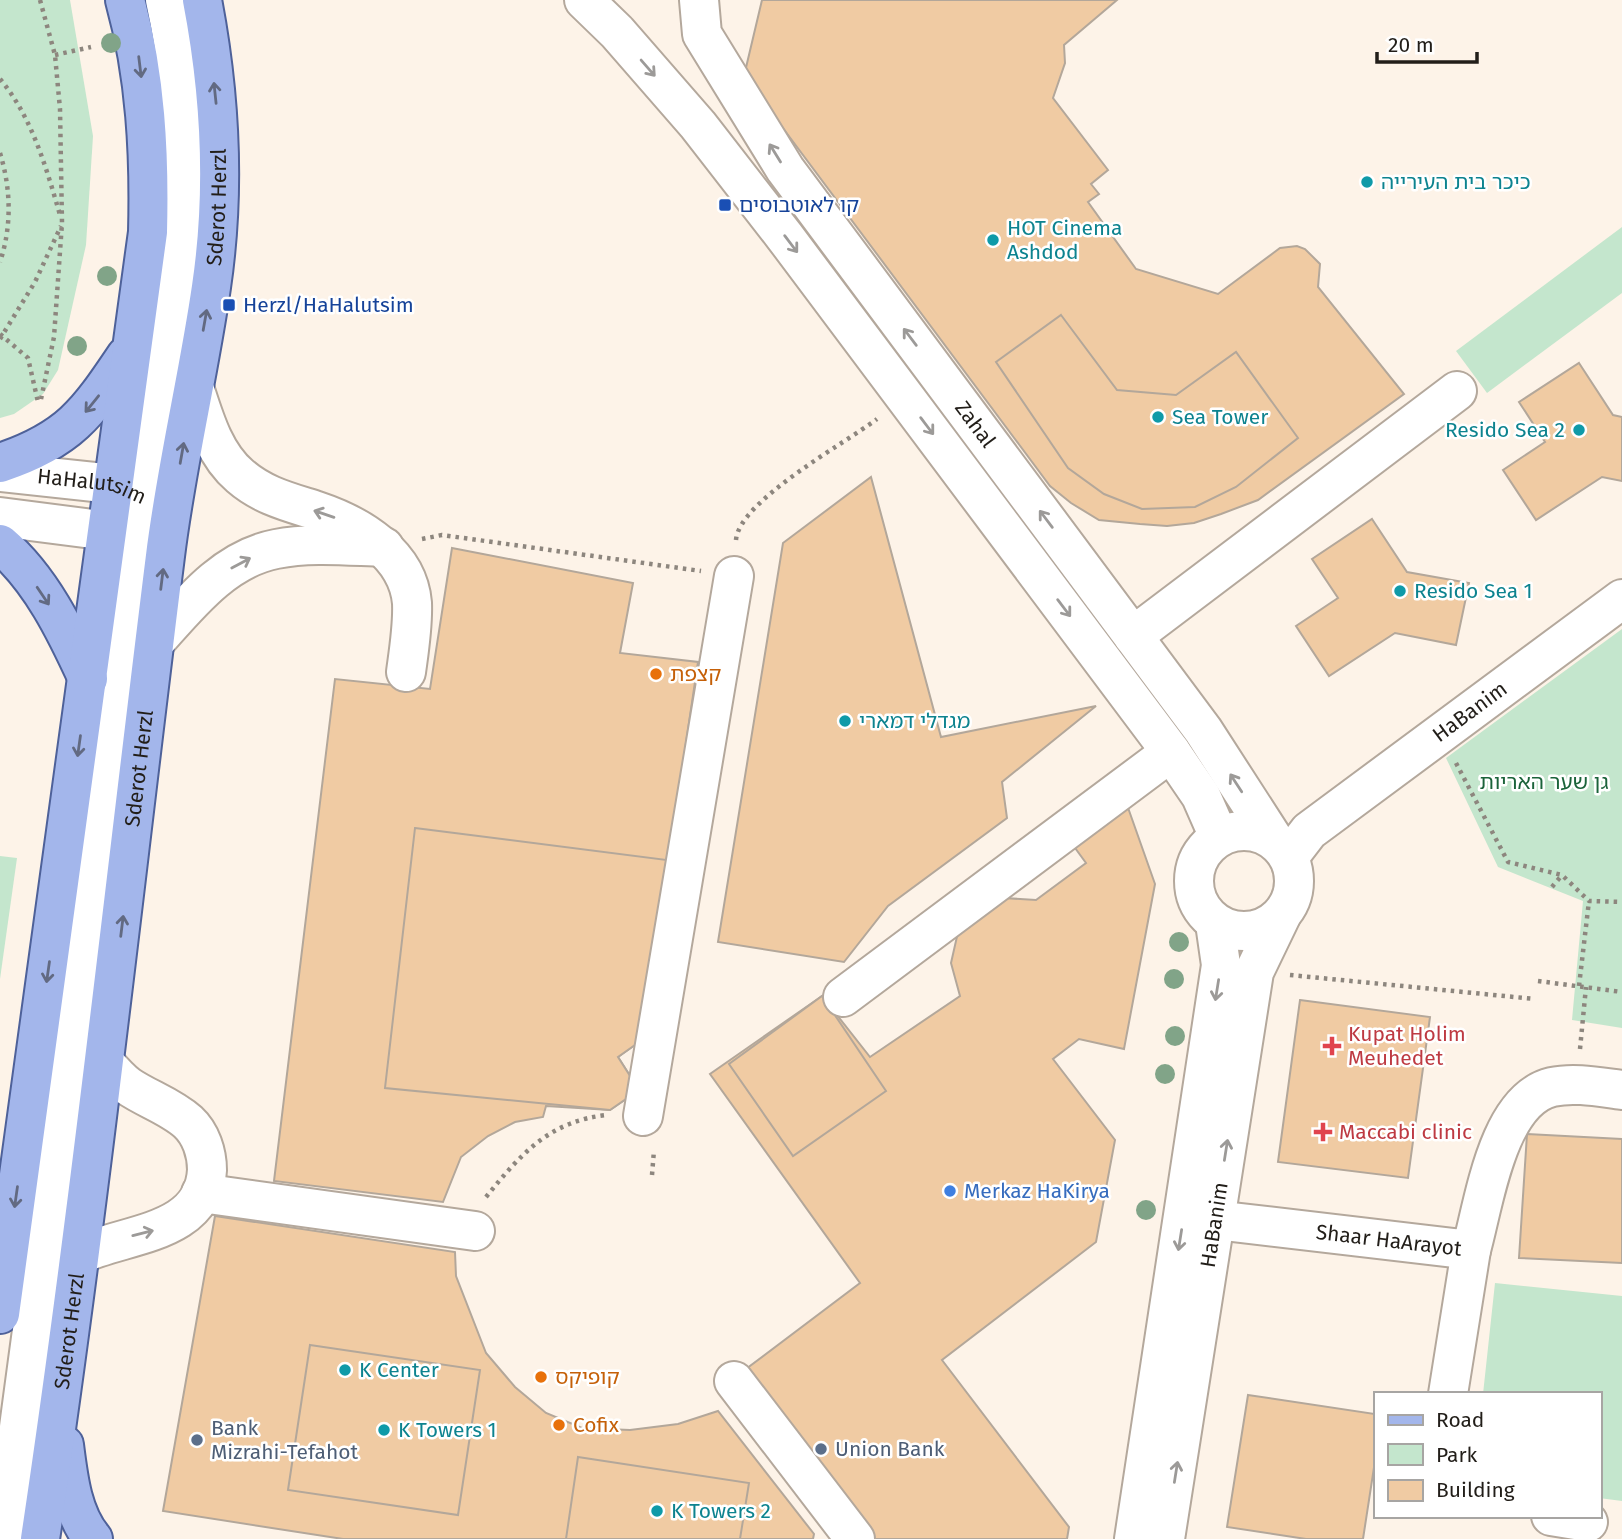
<svg xmlns="http://www.w3.org/2000/svg" width="1622" height="1539" viewBox="0 0 1622 1539" font-family="'Fira Sans','Noto Sans Hebrew',sans-serif">
	<rect width="100%" height="100%" fill="#fdf3e8"/>
	<g fill="#c4e6cd">
		<path d="M0 0H70L93 136 86 245 58 370 43 394 14 414 0 418Z"/>
		<path d="M1622 227V293L1487 393 1456 351Z"/>
		<path d="M1622 629V1028L1572 1020 1583 901 1498 867 1446 758Z"/>
		<path d="M0 856 17 858 0 979Z"/>
		<path d="M1495 1283 1622 1296V1501L1599 1498V1394H1483Z"/>
	</g>
	<g fill="#f0cba3" stroke="#b3a79a" stroke-width="2">
		<path d="M762 0H1117L1064 45 1065 63 1053 98 1108 170 1091 184 1099 194 1088 202 1136 269 1218 294 1280 248 1297 246 1305 249 1320 264 1318 287 1404 394 1258 500 1221 514 1194 523 1167 526 1140 524 1099 520 1071 503 1050 486 744 76Z"/>
		<path d="M1061 315 1117 390 1176 395 1236 352 1298 438 1236 487 1195 507 1142 509 1104 494 1068 468 996 362Z"/>
		<path d="M1579 363 1613 415 1622 417V481L1602 477 1536 520 1503 470 1545 442 1519 402Z"/>
		<path d="M871 477 941 737 1096 706 1002 782 1007 818 888 906 844 962 718 942 783 543Z"/>
		<path d="M1372 519 1407 572 1469 583 1456 645 1395 633 1329 676 1296 626 1338 598 1312 559Z"/>
		<path d="M452 548 633 583 620 653 698 662 642 1040 618 1057 639 1090 610 1110 546 1106 543 1117 515 1122 488 1136 461 1157 443 1202 274 1181 335 679 430 689Z"/>
		<path d="M1126 802 1155 884 1124 1049 1079 1039 1053 1059 1115 1140 1096 1242 942 1360 1069 1527 1067 1539H875L746 1369 860 1283 710 1074 822 996 870 1057 960 996 951 963 958 932 1004 898 1036 900 1086 863 1070 841Z"/>
		<path d="M415 828 667 860 642 1040 618 1057 639 1090 610 1110 385 1088Z"/>
		<path d="M822 996 886 1091 793 1156 729 1064Z"/>
		<path d="M1300 1000 1430 1017 1408 1178 1278 1162Z"/>
		<path d="M1527 1134 1622 1139V1263L1519 1258Z"/>
		<path d="M215 1216 455 1252 456 1276 486 1353 515 1387 546 1413 582 1428 630 1430 678 1424 718 1411 814 1534 813 1539H343L163 1511Z"/>
		<path d="M310 1345 480 1370 458 1515 288 1490Z"/>
		<path d="M1248 1395 1375 1414V1461L1363 1539H1306L1227 1527Z"/>
		<path d="M578 1457 749 1483 740 1539H566Z"/>
	</g>
	<g fill="none" stroke-linecap="round" stroke-linejoin="round">
		<g stroke="#b4a89c" stroke-width="42">
			<g id="minor">
				<path d="M584 0 617 32 698 125 785 237 1171 752 1201 796 1219 837"/>
				<path id="s1" d="M699 0 702 34 785 169 1203 730 1274 840"/>
				<path d="M194 387C204 418 214 454 240 476 263 496 289 502 317 511 359 525 408 554 412 603 413 626 409 650 406 672"/>
				<path id="s2" d="M0 472 113 484 145 498"/>
				<path d="M0 517 108 531 141 530"/>
				<path d="M1133 636 1457 391"/>
				<path d="M155 642C189 604 224 559 276 549 311 542 349 546 384 547"/>
				<circle cx="1244" cy="881" r="50"/>
				<path id="s3" d="M1289 857 1309 831 1622 599"/>
				<path d="M843 997 1171 752"/>
				<path d="M643 1116 734 576"/>
				<path d="M201 1193 475 1231"/>
				<path id="s4" d="M1215 1220 1471 1250C1484 1204 1497 1100 1552 1087 1574 1082 1599 1087 1622 1090"/>
				<path d="M79 1255C124 1233 204 1235 207 1170 207 1153 201 1134 188 1122 170 1106 147 1099 128 1086 120 1080 112 1071 105 1063"/>
				<path d="M734 1381 855 1539"/>
				<path d="M1448 1394 1471 1250"/>
				<path d="M1551 1516 1588 1522"/>
				<path d="M4 1539C46 1224 89 910 130 595 156 391 211 207 165 0"/>
				<path d="M1134 1539 1221 965 1215 923"/>
				<path id="s5" d="M1165 1539 1254 972 1281 916"/>
			</g>
		</g>
		<g stroke="#4e6199" stroke-width="42">
			<g id="major">
				<path d="M0 463C69 440 87 414 126 356"/>
				<path d="M0 544C41 579 66 631 88 679"/>
				<path d="M0 1314 148 232C150 154 146 76 125 0"/>
				<path d="M64 1445C68 1477 72 1514 93 1539"/>
				<path id="s6" d="M40 1539C89 1212 124 884 165 556 176 466 198 377 211 287 225 192 220 94 202 0"/>
			</g>
		</g>
		<g stroke="#8d867e" stroke-width="4.5" stroke-dasharray="3.5 5" stroke-linecap="butt">
			<path d="M40 0 55 55 60 109 62 223 54 337 40 404"/>
			<path d="M55 55 91 47"/>
			<path d="M0 79C32 117 46 167 60 215"/>
			<path d="M0 153C11 189 12 226 0 262"/>
			<path d="M0 334 28 358 38 402"/>
			<path d="M0 339 35 282 61 226"/>
			<path d="M422 539 442 535 701 571"/>
			<path d="M736 540C739 501 844 444 877 419"/>
			<path d="M1456 763 1508 862 1562 875 1589 901 1622 902"/>
			<path d="M1552 887 1562 875"/>
			<path d="M1290 975 1535 999"/>
			<path d="M1538 981 1622 992"/>
			<path d="M1579 986 1589 901"/>
			<path d="M1580 1049 1586 987"/>
			<path d="M652 1175 654 1150"/>
			<path d="M486 1197C521 1154 549 1121 607 1115"/>
		</g>
		<use href="#minor" stroke="#fff" stroke-width="38"/>
		<use href="#major" stroke="#a3b6eb" stroke-width="38"/>
	</g>
	<g fill="#81a488">
		<circle cx="111" cy="43" r="10"/>
		<circle cx="107" cy="276" r="10"/>
		<circle cx="77" cy="346" r="10"/>
		<circle cx="1179" cy="942" r="10"/>
		<circle cx="1174" cy="979" r="10"/>
		<circle cx="1175" cy="1036" r="10"/>
		<circle cx="1165" cy="1074" r="10"/>
		<circle cx="1146" cy="1210" r="10"/>
	</g>
	<defs><path id="oneway-shaft" d="M-6 0H5M1.5-3L5.5 0L1.5 3" fill="none" stroke-width="1.6" stroke-linecap="round" stroke-linejoin="round" transform="scale(1.75)"/></defs>
	<g stroke="#626a82">
		<use href="#oneway-shaft" transform="translate(140 67) rotate(83)"/>
		<use href="#oneway-shaft" transform="translate(215 93) rotate(-96)"/>
		<use href="#oneway-shaft" transform="translate(205 320) rotate(-80)"/>
		<use href="#oneway-shaft" transform="translate(92 404) rotate(129)"/>
		<use href="#oneway-shaft" transform="translate(182 453) rotate(-80)"/>
		<use href="#oneway-shaft" transform="translate(162 579) rotate(-83)"/>
		<use href="#oneway-shaft" transform="translate(43 596) rotate(56)"/>
		<use href="#oneway-shaft" transform="translate(79 746) rotate(98)"/>
		<use href="#oneway-shaft" transform="translate(122 926) rotate(-83)"/>
		<use href="#oneway-shaft" transform="translate(48 972) rotate(98)"/>
		<use href="#oneway-shaft" transform="translate(16 1197) rotate(98)"/>
	</g>
	<g stroke="#9c9a98">
		<use href="#oneway-shaft" transform="translate(648 68) rotate(49)"/>
		<use href="#oneway-shaft" transform="translate(775 153) rotate(-122)"/>
		<use href="#oneway-shaft" transform="translate(791 244) rotate(53)"/>
		<use href="#oneway-shaft" transform="translate(910 337) rotate(-127)"/>
		<use href="#oneway-shaft" transform="translate(927 426) rotate(53)"/>
		<use href="#oneway-shaft" transform="translate(324 514) rotate(-161)"/>
		<use href="#oneway-shaft" transform="translate(1046 519) rotate(-127)"/>
		<use href="#oneway-shaft" transform="translate(241 563) rotate(-28)"/>
		<use href="#oneway-shaft" transform="translate(1064 608) rotate(53)"/>
		<use href="#oneway-shaft" transform="translate(1236 783) rotate(-123)"/>
		<use href="#oneway-shaft" transform="translate(1217 990) rotate(99)"/>
		<use href="#oneway-shaft" transform="translate(1226 1150) rotate(-81)"/>
		<use href="#oneway-shaft" transform="translate(143 1233) rotate(-14)"/>
		<use href="#oneway-shaft" transform="translate(1180 1240) rotate(99)"/>
		<use href="#oneway-shaft" transform="translate(1176 1472) rotate(-81)"/>
	</g>
	<g fill="#0f9aa8" stroke="#fff" stroke-width="2.5">
		<circle cx="1367" cy="182" r="7"/>
		<circle cx="993" cy="240" r="7"/>
		<circle cx="1158" cy="417" r="7"/>
		<circle cx="1579" cy="430" r="7"/>
		<circle cx="1400" cy="591" r="7"/>
		<circle cx="845" cy="721" r="7"/>
		<circle cx="345" cy="1370" r="7"/>
		<circle cx="384" cy="1430" r="7"/>
		<circle cx="657" cy="1511" r="7"/>
	</g>
	<g fill="#1a4fb4" stroke="#fff" stroke-width="2.5">
		<rect x="718" y="198" width="14" height="14" rx="3.5"/>
		<rect x="222" y="298" width="14" height="14" rx="3.5"/>
	</g>
	<g fill="#e8710a" stroke="#fff" stroke-width="2.5">
		<circle cx="656" cy="674" r="7"/>
		<circle cx="541" cy="1377" r="7"/>
		<circle cx="559" cy="1425" r="7"/>
	</g>
	<g fill="#e0444e" stroke="#fff" stroke-width="2.5">
		<path d="M1328.5 1035.5h7v7h7v7h-7v7h-7v-7h-7v-7h7z"/>
		<path d="M1319.5 1121.5h7v7h7v7h-7v7h-7v-7h-7v-7h7z"/>
	</g>
	<circle fill="#3f7fe0" stroke="#fff" stroke-width="2.5" cx="950" cy="1191" r="7"/>
	<g fill="#5c6f8a" stroke="#fff" stroke-width="2.5">
		<circle cx="197" cy="1440" r="7"/>
		<circle cx="821" cy="1449" r="7"/>
	</g>
	<g text-anchor="middle" dominant-baseline="central" stroke-width="5" stroke-linejoin="round" paint-order="stroke">
		<g font-size="21" fill="#0d838f" stroke="#fff" text-anchor="start">
			<text x="1381" y="182">כיכר בית העירייה</text>
			<text x="1007" y="228">HOT Cinema<tspan x="1007" dy="24">Ashdod</tspan></text>
			<text x="1172" y="417">Sea Tower</text>
			<text x="1565" y="430" text-anchor="end">Resido Sea 2</text>
			<text x="1414" y="591">Resido Sea 1</text>
			<text x="859" y="721">מגדלי דמארי</text>
			<text x="359" y="1370">K Center</text>
			<text x="398" y="1430">K Towers 1</text>
			<text x="671" y="1511">K Towers 2</text>
		</g>
		<g font-size="21" fill="#164399" stroke="#fff" text-anchor="start">
			<text x="739" y="205">קו לאוטבוסים</text>
			<text x="243" y="305">Herzl/HaHalutsim</text>
		</g>
		<g font-size="21" fill="#221e19" stroke="#fff">
			<text stroke="none"><textPath href="#s6" startOffset="1344">Sderot Herzl</textPath></text>
			<text stroke="none"><textPath href="#s1" startOffset="511">Zahal</textPath></text>
			<text stroke="none"><textPath href="#s2" startOffset="93">HaHalutsim</textPath></text>
			<text stroke="none"><textPath href="#s3" startOffset="233">HaBanim</textPath></text>
			<text stroke="none"><textPath href="#s6" startOffset="777">Sderot Herzl</textPath></text>
			<text stroke="none"><textPath href="#s5" startOffset="318">HaBanim</textPath></text>
			<text stroke="none"><textPath href="#s4" startOffset="175">Shaar HaArayot</textPath></text>
			<text stroke="none"><textPath href="#s6" startOffset="210">Sderot Herzl</textPath></text>
		</g>
		<g font-size="21" fill="#c56008" stroke="#fff" text-anchor="start">
			<text x="670" y="674">קצפת</text>
			<text x="555" y="1377">קופיקס</text>
			<text x="573" y="1425">Cofix</text>
		</g>
		<g font-size="21" fill="#1b633a" stroke="#fff">
			<text x="1544" y="782">גן שער האריות</text>
		</g>
		<g font-size="21" fill="#be3a42" stroke="#fff" text-anchor="start">
			<text x="1348" y="1034">Kupat Holim<tspan x="1348" dy="24">Meuhedet</tspan></text>
			<text x="1339" y="1132">Maccabi clinic</text>
		</g>
		<g font-size="21" fill="#366cbe" stroke="#fff" text-anchor="start">
			<text x="964" y="1191">Merkaz HaKirya</text>
		</g>
		<g font-size="21" fill="#4e5e75" stroke="#fff" text-anchor="start">
			<text x="211" y="1428">Bank<tspan x="211" dy="24">Mizrahi-Tefahot</tspan></text>
			<text x="835" y="1449">Union Bank</text>
		</g>
	</g>
	<rect x="1374" y="1392" width="228" height="126" fill="#ffffff" stroke="#a7a5a3" stroke-width="2"/>
	<rect x="1388" y="1415" width="35" height="10" fill="#a3b6eb" stroke="#a7a5a3" stroke-width="2"/>
	<text x="1436" y="1427" font-size="21" fill="#221e19">Road</text>
	<rect x="1388" y="1444" width="35" height="21" fill="#c4e6cd" stroke="#a7a5a3" stroke-width="2"/>
	<text x="1436" y="1462" font-size="21" fill="#221e19">Park</text>
	<rect x="1388" y="1480" width="35" height="21" fill="#f0cba3" stroke="#a7a5a3" stroke-width="2"/>
	<text x="1436" y="1497" font-size="21" fill="#221e19">Building</text>
	<path d="M1377 52v10h100v-10" fill="none" stroke="#221e19" stroke-width="3.5"/>
	<text x="1388" y="52" font-size="21" fill="#221e19" stroke="#ffffff" stroke-width="5" paint-order="stroke">20 m</text>
</svg>
